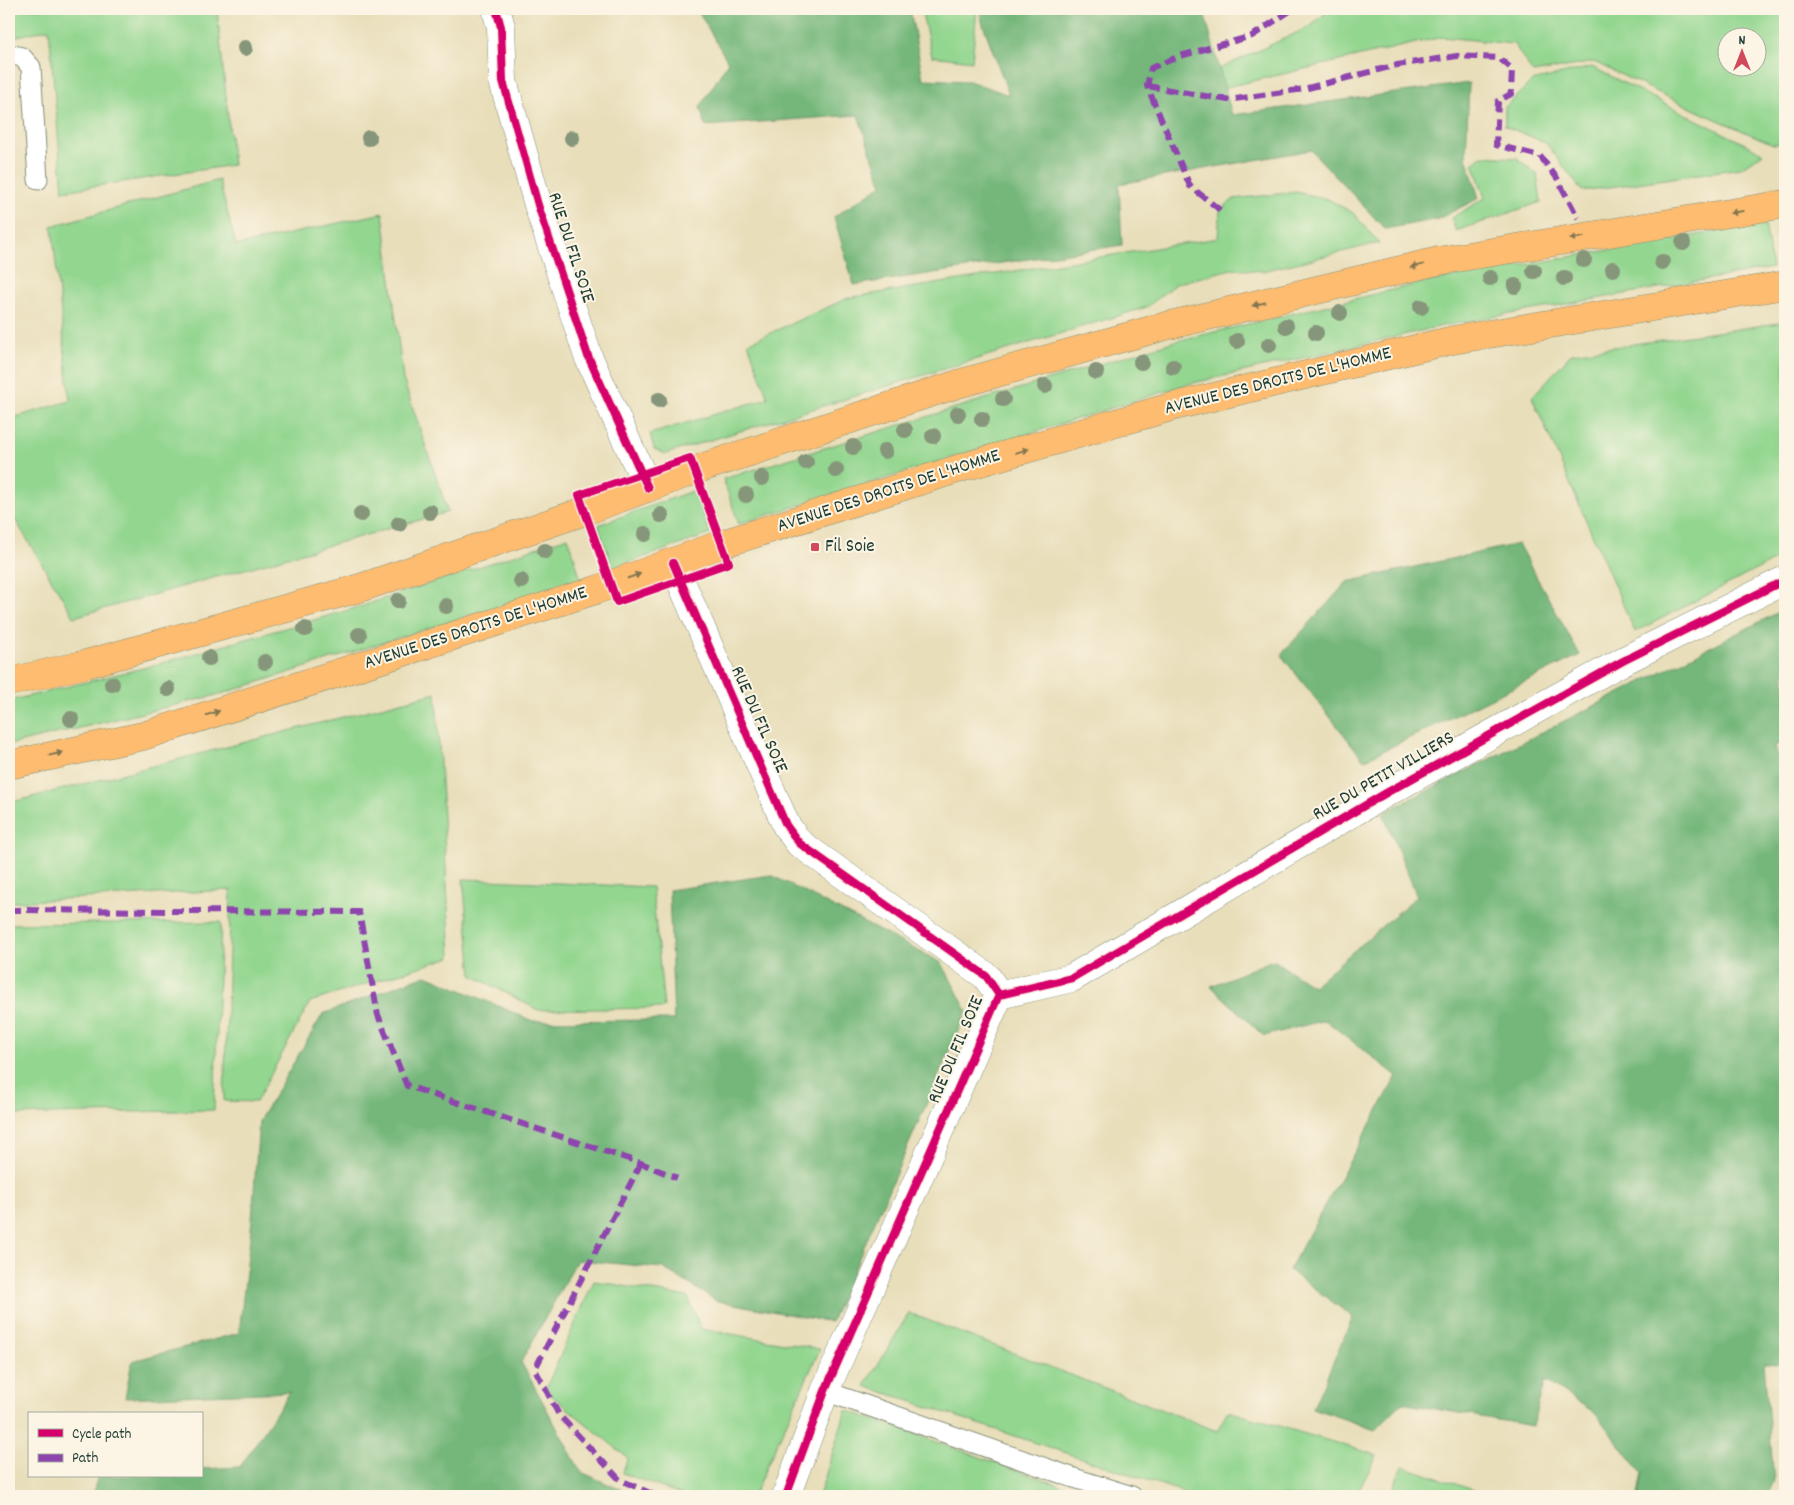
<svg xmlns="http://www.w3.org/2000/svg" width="1794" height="1505" viewBox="0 0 1794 1505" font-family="Dekko,sans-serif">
	<rect width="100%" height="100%" fill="#fcf5e5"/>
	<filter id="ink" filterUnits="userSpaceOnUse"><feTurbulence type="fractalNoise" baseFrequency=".02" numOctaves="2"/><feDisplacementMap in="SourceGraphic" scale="10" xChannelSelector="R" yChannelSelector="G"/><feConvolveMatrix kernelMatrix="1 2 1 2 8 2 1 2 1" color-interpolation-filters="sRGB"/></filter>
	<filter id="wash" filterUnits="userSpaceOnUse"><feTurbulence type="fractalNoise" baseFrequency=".0096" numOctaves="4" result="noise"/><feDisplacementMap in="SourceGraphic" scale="20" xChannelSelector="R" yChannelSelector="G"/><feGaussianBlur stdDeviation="1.12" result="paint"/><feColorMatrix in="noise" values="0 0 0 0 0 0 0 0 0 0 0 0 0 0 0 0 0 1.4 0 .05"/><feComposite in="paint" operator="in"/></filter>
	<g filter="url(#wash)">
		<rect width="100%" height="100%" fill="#e8deba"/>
		<g fill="#92d68f" stroke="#588a62" fill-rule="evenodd">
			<path d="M9 9H217L233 165 63 191 49 29 9 38Z"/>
			<path d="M921 9H977L972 61 932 56Z"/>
			<path d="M1330 9H1785V143L1773 144 1702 113 1594 62 1533 73 1514 44 1442 37 1214 90 1217 70 1311 26ZM1726 38H1756V68H1726Z"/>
			<path d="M1592 67 1763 153 1741 168 1582 191 1546 143 1505 126V107L1532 81Z"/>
			<path d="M1482 156 1517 158 1537 174 1541 202 1456 231 1451 218 1485 198 1473 163Z"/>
			<path d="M219 180 236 246 383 213 403 379 448 512 74 617 13 516 9 463V419L70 401 52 226Z"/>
			<path d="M1296 192 1328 199 1353 213 1379 243 1263 271 1231 269 1175 284 1147 307 665 454 654 449 650 434 768 398 748 343 848 298 1218 238 1220 210 1234 199Z"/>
			<path d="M1765 223 1772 268 1442 326 1189 384 739 524 723 479 1172 342 1426 282Z"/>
			<path d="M1785 322V555L1635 632 1532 397 1572 353Z"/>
			<path d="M695 490 710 534 613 568 598 525Z"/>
			<path d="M568 537 581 580 221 694 9 745V701L155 665 359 607Z"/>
			<path d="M436 693 451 957 310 1002 256 1102 224 1101 231 890 9 902V803Z"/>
			<path d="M463 879 652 887 664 1008 538 1010 472 975Z"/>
			<path d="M221 922 214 1110 9 1115V924Z"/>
			<path d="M594 1281 688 1297 701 1329 820 1349 753 1496H685L622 1473 628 1458 545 1390Z"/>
			<path d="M909 1313 1217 1431 1228 1411 1377 1455 1356 1496H1189L1177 1490 865 1386Z"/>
			<path d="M846 1410 1091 1496H819Z"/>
			<path d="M1402 1466 1491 1496H1390Z"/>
		</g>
		<g fill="#75b77a" stroke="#4a7a57">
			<path d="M697 9H910L923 79 969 81 1009 95 980 16 983 9H1203L1232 115 1469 83 1466 157 1479 198 1438 219 1385 229 1311 150 1119 184 1122 245 854 285 834 217 882 185 858 115 705 126 700 107 728 62Z"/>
			<path d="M1518 544 1580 655 1364 760 1281 655 1347 582Z"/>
			<path d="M1785 609V742L1774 746 1785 782V1363L1764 1364 1774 1481 1767 1496H1638L1642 1473 1594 1412 1545 1381 1532 1426 1402 1403 1375 1430 1313 1408 1353 1317 1289 1270 1397 1076 1325 1020 1264 1036 1211 986 1273 960 1313 986 1417 896 1383 813Z"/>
			<path d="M771 875 942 963 967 1011 831 1322 717 1301 663 1268 577 1260 521 1362 581 1472 635 1496H92L98 1476H201V1469L240 1467 290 1392 125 1398 132 1361 239 1333 252 1220 259 1121 323 1014 426 975 533 1021 674 1020 669 890Z"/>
		</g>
	</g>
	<g filter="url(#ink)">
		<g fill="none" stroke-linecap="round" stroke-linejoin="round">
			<g stroke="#848e77" stroke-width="21">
				<g id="service">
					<path d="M9 54 22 57 31 67 38 180"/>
					<path d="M825 1391 1074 1478 1132 1496"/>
				</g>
			</g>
			<g stroke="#848e77" stroke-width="29">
				<g id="minor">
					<path d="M496 9 501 27 503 81 538 205 588 356 648 488"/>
					<path d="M673 563 786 825 799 843 986 976 999 995 825 1391 786 1496"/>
					<path d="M999 995 1072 978 1386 793 1623 661 1785 580"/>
				</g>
			</g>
			<g stroke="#848e77" stroke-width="29">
				<g id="primary">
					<path d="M9 682 86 664 360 588 585 511 707 466 958 384 1162 327 1438 261 1785 204"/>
					<path d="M9 765 143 736 596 590 722 544 967 466 1171 407 1453 340 1785 285"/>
				</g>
			</g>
			<use href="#service" stroke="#fff" stroke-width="19"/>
			<use href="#minor" stroke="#fff" stroke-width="28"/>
			<use href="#primary" stroke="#fdbc70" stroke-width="28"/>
			<g stroke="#8e44ad" stroke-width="6" stroke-dasharray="12 6" stroke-linecap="butt">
				<path d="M1147 86 1228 100 1304 89 1397 65 1457 56 1499 58 1512 69 1511 94 1498 101 1496 145 1540 156 1557 178 1578 218"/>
				<path d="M1220 210 1190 186 1147 86 1151 68 1180 56 1252 36 1293 9"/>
				<path d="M9 910 359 912 378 1015 407 1086 641 1163 677 1178"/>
				<path d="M641 1163 535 1369 559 1415 620 1480 657 1496"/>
			</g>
			<g stroke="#fcf5e5" stroke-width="11">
				<g id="cycleway">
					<path d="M496 9 501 27 503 81 538 205 588 356 648 488"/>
					<path d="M690 458 729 563 617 602 579 495Z"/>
					<path d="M673 563 786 825 799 843 986 976 999 995 825 1391 786 1496"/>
					<path d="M999 995 1072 978 1386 793 1623 661 1785 580"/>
				</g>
			</g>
			<use href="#cycleway" stroke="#d6006c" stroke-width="8"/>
		</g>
		<g fill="#86967a">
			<circle cx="245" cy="48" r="8"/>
			<circle cx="369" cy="138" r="8"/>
			<circle cx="572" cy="138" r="8"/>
			<circle cx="1683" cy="243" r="8"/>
			<circle cx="1584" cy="260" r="8"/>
			<circle cx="1662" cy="262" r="8"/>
			<circle cx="1613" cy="269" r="8"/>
			<circle cx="1534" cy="271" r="8"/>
			<circle cx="1490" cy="278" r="8"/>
			<circle cx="1564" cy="278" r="8"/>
			<circle cx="1515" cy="286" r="8"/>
			<circle cx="1421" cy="307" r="8"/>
			<circle cx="1340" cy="313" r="8"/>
			<circle cx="1286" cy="326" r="8"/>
			<circle cx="1316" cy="333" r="8"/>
			<circle cx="1237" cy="341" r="8"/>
			<circle cx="1269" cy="345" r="8"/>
			<circle cx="1141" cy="362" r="8"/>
			<circle cx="1173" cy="367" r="8"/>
			<circle cx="1096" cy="372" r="8"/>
			<circle cx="1045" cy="386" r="8"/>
			<circle cx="1003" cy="399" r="8"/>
			<circle cx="659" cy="400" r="8"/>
			<circle cx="958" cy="414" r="8"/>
			<circle cx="982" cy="419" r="8"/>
			<circle cx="905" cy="430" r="8"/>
			<circle cx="933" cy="436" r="8"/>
			<circle cx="853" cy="447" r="8"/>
			<circle cx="885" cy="451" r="8"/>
			<circle cx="806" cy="462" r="8"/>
			<circle cx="836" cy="470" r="8"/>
			<circle cx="762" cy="478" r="8"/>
			<circle cx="746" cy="495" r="8"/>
			<circle cx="430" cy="512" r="8"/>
			<circle cx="361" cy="514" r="8"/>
			<circle cx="661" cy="515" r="8"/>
			<circle cx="399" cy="524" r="8"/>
			<circle cx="645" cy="534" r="8"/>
			<circle cx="545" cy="551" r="8"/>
			<circle cx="521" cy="581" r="8"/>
			<circle cx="398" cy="601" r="8"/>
			<circle cx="446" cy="606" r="8"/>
			<circle cx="305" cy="629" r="8"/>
			<circle cx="359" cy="635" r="8"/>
			<circle cx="209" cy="658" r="8"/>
			<circle cx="265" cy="662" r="8"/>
			<circle cx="112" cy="684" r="8"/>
			<circle cx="168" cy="689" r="8"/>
			<circle cx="71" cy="719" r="8"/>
		</g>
		<defs><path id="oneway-solid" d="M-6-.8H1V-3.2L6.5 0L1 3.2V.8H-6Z" transform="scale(1.25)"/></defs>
		<g fill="#83764f">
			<use href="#oneway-solid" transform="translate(1737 212) rotate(171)"/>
			<use href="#oneway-solid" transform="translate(1577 238) rotate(171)"/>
			<use href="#oneway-solid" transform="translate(1417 266) rotate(166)"/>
			<use href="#oneway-solid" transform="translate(1259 304) rotate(166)"/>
			<use href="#oneway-solid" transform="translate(1022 451) rotate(-16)"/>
			<use href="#oneway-solid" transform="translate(634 576) rotate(-19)"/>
			<use href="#oneway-solid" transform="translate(213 713) rotate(-18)"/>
			<use href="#oneway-solid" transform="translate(56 754) rotate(-12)"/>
		</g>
	</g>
	<rect fill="#d1495b" stroke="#fcf5e5" stroke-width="2" x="810" y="542" width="10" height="10" rx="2.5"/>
	<g text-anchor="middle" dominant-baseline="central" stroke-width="4" stroke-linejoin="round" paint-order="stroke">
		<g font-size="19" fill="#1f3d34" stroke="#fcf5e5">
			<text transform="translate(570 248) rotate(72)">RUE DU FIL SOIE</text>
			<text transform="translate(1278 382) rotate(-14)">AVENUE DES DROITS DE L'HOMME</text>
			<text transform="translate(889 492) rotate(-18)">AVENUE DES DROITS DE L'HOMME</text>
			<text transform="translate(476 629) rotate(-18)">AVENUE DES DROITS DE L'HOMME</text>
			<text transform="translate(758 720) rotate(66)">RUE DU FIL SOIE</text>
			<text transform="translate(1384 777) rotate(-30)">RUE DU PETIT VILLIERS</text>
			<text transform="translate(957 1050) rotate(-67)">RUE DU FIL SOIE</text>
		</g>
		<g font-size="19" fill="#1f3d34" stroke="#fcf5e5" text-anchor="start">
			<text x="825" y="547">Fil Soie</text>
		</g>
	</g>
	<rect width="1794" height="1505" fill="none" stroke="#fcf5e5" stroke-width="30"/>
	<rect x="28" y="1412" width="175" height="65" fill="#fcf5e5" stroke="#a4ab9e"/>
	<rect x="38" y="1429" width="25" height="8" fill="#d6006c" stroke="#a4ab9e"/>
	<text x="72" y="1438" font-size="15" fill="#1f3d34">Cycle path</text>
	<rect x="38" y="1454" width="25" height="8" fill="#8e44ad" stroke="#a4ab9e"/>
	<text x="72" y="1462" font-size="15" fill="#1f3d34">Path</text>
	<g transform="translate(1742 52)"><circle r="24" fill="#fcf5e5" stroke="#a4ab9e"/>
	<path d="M0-4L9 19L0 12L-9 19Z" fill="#d1495b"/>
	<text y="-8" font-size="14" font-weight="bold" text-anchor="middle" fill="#1f3d34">N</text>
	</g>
</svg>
